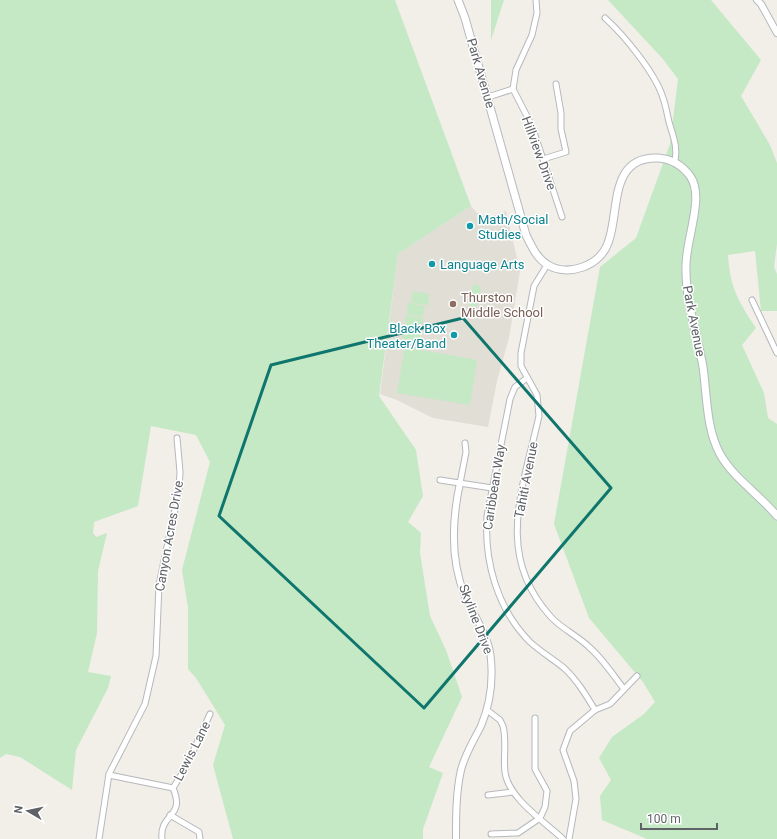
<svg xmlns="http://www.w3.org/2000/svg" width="777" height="839" viewBox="0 0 777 839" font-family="Roboto,sans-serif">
	<rect width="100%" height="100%" fill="#f1efe8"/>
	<path fill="#e1ded6" d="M471 206 479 215 490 217 506 211 520 271 509 338 497 381 488 427 433 418 397 400 380 394 398 254Z"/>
	<g fill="#c5e8c5">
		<path d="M0 0H395L471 206 398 254 379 396 416 450 423 496 408 522 421 533 420 553 430 616 446 650 462 697 429 767 443 773 423 829V839H233L213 765 225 725 196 678 188 669V608L182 570 210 462 196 435 151 426 138 506 94 522 93 533 96 537 107 533 98 571 97 633 88 672 111 676 108 688 76 750 72 790 20 757 6 754 0 758Z"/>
		<path d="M491 0H504L491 40Z"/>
		<path d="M608 0H711L761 60 741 96 770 145 777 163V244L774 267 777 274V311H761L755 251 728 255C730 287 738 301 756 328L742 345 764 393 768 418 777 424V839H647L602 820 600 796 611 780 599 758 612 737 644 714 655 702 643 682 589 618 554 524 600 267 636 238 670 144 678 79 662 58Z"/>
		<path d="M473 284 478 285 481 289 478 305 474 307 469 306Z"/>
		<path d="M413 291 429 294 428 305 411 303Z"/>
		<path d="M408 303 425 306 423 317 407 314Z"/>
		<path d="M406 315 423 318 421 329 405 326Z"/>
		<path d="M404 327 421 330 419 341 402 339Z"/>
		<path d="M405 347 477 360 470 405 397 393Z"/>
	</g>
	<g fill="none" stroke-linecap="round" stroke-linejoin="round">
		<g stroke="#b5b8bc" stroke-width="7">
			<g id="minor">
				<path d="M536 0 537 13 532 35 516 70 513 89 532 126 562 217"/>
				<path d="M605 18C624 35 656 74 663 98 666 106 667 114 669 122 673 136 678 147 675 161"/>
				<path d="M488 97 513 89"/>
				<path d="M543 159 566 152 561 129V113L556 84"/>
				<path d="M547 265 534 286 521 353V366L537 395 539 416C523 488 494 555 551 617 562 629 578 636 589 647 603 659 613 675 624 689"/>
				<path d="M752 300 777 353"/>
				<path d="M527 378 515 387 510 399 487 516C484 561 497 609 530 642 541 652 553 659 564 668 577 680 586 695 595 710"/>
				<path d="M440 480 492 488"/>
				<path d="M460 483 466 452 465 443"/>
				<path d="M487 710 500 720 503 726C507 741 503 757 505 772 508 798 545 822 563 839"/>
				<path d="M109 775 173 788"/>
				<path d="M173 788 186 767 210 714"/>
				<path d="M488 795 513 792"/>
				<path d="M170 815 199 832 200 839"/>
				<path d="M491 834 518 833 540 818 545 807 547 791 535 769V718"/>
				<path d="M99 839 109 774 145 704 156 656 159 585 179 490 180 472 177 438"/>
				<path d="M162 839C159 813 186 818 173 788"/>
				<path d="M569 839 576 799 574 781 563 750 570 731 595 710 610 704 637 676"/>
			</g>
		</g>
		<g stroke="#b5b8bc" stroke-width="8">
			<g id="tertiary">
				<path d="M757 0 761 4 777 33"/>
				<path d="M456 839C456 816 456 792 461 770 465 754 474 740 481 726 490 705 493 683 491 660 490 638 474 616 465 596 450 560 452 520 460 483"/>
			</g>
		</g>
		<g stroke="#b6babf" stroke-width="9">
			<path id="secondary" d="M458 0 465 18 526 235C531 245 537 259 548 265 568 277 600 266 608 243 620 213 608 156 658 158 672 159 682 165 690 176 705 196 686 239 686 265 685 300 697 333 703 367 707 395 706 428 720 454 734 479 759 494 777 516"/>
		</g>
		<use href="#minor" stroke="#fff" stroke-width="5"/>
		<use href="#tertiary" stroke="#fff" stroke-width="6"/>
		<use href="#secondary" stroke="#fff" stroke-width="7"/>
	</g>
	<path fill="none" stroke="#0f766e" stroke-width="3" stroke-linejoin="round" d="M463 318 611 488 424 708 219 516 271 365Z"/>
	<g fill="#0f9aa8" stroke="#fff" stroke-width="1.5">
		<circle cx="470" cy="226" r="4"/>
		<circle cx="432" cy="264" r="4"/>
		<circle cx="454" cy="335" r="4"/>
	</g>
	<circle fill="#8d6e63" stroke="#fff" stroke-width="1.5" cx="453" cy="304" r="4"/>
	<g text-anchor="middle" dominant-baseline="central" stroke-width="3" stroke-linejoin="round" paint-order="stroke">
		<g font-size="13" fill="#5f6368" stroke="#fff">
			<text transform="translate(481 73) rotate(74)">Park Avenue</text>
			<text transform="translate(539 153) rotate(70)">Hillview Drive</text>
			<text transform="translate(694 321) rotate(79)">Park Avenue</text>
			<text transform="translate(526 480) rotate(-79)">Tahiti Avenue</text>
			<text transform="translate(494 487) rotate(-81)">Caribbean Way</text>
			<text transform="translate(169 536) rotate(-80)">Canyon Acres Drive</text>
			<text transform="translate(476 619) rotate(69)">Skyline Drive</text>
			<text transform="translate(192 751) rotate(-63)">Lewis Lane</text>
		</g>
		<g font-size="13" fill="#0d838f" stroke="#fff" text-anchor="start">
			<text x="478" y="219">Math/Social<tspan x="478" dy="15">Studies</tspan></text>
			<text x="440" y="264">Language Arts</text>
			<text x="446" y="328" text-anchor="end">Black Box<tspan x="446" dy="15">Theater/Band</tspan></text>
		</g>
		<g font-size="13" fill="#785e54" stroke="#fff" text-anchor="start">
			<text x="461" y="297">Thurston<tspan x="461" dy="15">Middle School</tspan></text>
		</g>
	</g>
	<g transform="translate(28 811) rotate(279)" stroke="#ffffff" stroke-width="3" paint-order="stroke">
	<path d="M0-3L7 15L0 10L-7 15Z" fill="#5f6368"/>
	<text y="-6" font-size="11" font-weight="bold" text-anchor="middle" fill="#5f6368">N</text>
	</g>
	<path d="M641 823v6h76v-6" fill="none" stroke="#5f6368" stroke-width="2"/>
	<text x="647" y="823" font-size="12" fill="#5f6368" stroke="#ffffff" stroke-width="3" paint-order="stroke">100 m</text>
</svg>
